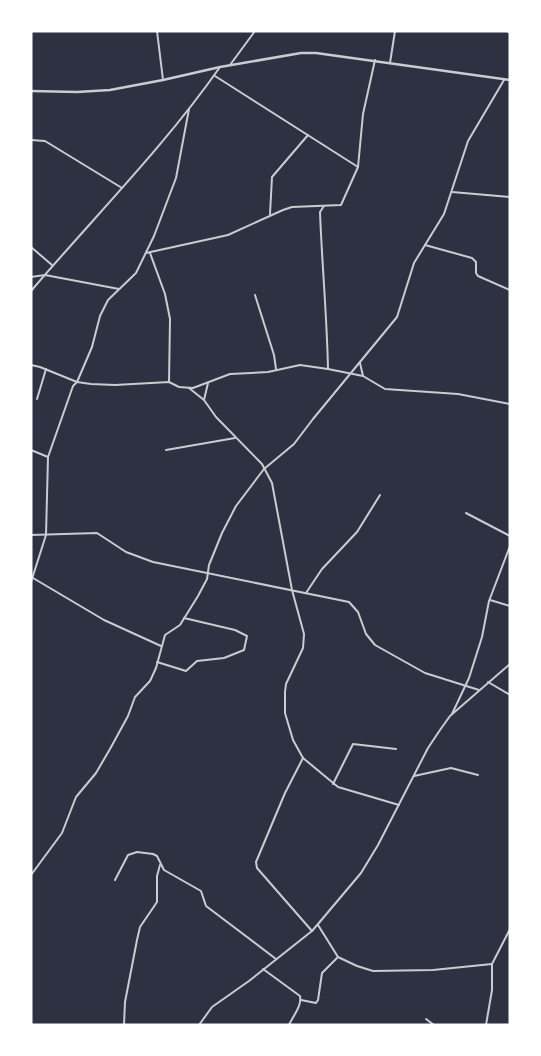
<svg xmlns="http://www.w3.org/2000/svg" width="541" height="1056" viewBox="0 0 541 1056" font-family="Cabin,sans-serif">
	<rect width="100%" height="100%" fill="#2d3142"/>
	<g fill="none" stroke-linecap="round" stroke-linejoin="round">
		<g stroke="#caccd0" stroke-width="2">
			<path d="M157 31 163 80"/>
			<path d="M507 31 510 33"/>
			<path d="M390 63 395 31"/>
			<path d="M230 65 255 31"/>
			<path d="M215 76 358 167"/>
			<path d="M31 140 45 141 122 188"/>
			<path d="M452 192 510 197"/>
			<path d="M324 206 320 212C322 265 327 317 328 369"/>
			<path d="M270 214 272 177 308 135"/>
			<path d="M425 245 472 258 476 262V273L478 276 510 290"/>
			<path d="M31 247 52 265"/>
			<path d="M146 253 228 235 283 210 292 207 341 205 358 167 363 114 375 60"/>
			<path d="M150 253 165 294 170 319 169 382"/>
			<path d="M31 277 45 275 119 289"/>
			<path d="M31 291C94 217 164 147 220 67"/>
			<path d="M255 295 274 355 276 369"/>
			<path d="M360 363 363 376"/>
			<path d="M31 365 40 367 77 382 91 384 115 385 169 382 179 387 193 388 230 374 268 372 300 365 328 369 363 376 385 389 458 394 510 404"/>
			<path d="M189 388 204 400 216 417 262 464 272 483 292 590 304 634 303 648 286 684 285 692V713L293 740 303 758 338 787 399 805"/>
			<path d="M37 399 46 369"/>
			<path d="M204 400 208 383"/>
			<path d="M31 450 48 457"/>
			<path d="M166 450 235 438"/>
			<path d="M466 513 510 536"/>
			<path d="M31 535 97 533 126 552 153 562 349 602 358 612 366 634 375 645 425 673 479 690"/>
			<path d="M33 578 104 620 161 646"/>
			<path d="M31 582 46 535 48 457 73 386 77 382 92 347 100 316 108 300 136 273 154 236 176 178 189 109"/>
			<path d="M306 593 322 569 357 532 380 495"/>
			<path d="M490 600 510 606"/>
			<path d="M157 662 186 671 197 661 224 658 244 650 247 636 235 630 184 618"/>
			<path d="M488 682 510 695"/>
			<path d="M452 714 469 678 482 637 489 601 510 546"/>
			<path d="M303 758 285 793 256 862 257 868 312 931"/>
			<path d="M414 776 451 768 478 775"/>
			<path d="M333 784 353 744 396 749"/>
			<path d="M31 875 62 833 76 797 96 773 110 749 128 716 135 697 150 681 156 668 165 635 180 625 198 596 207 579 209 565 222 533 236 506 264 469 294 444 313 419 397 317 414 263 444 214 468 141 504 80"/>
			<path d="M115 880 128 855 137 852 153 854 157 856 164 870 201 891 206 906 276 959"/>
			<path d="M318 925 338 957 357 966 373 971 433 970 492 964"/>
			<path d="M263 969 300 996C302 1006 293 1016 289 1025"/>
			<path d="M301 1000 316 1003 318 1000 322 973 338 957"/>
			<path d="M426 1019 434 1025"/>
			<path d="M124 1025 125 1002 137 940 140 927 157 902V876L160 865"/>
			<path d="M199 1025 212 1007 249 981 312 931 318 924 361 873 378 845 428 748 440 730 450 716 510 664"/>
			<path d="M486 1025 492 990V964L510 929"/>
		</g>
		<path stroke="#caccd0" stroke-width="2.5" d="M31 91 77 92 110 90 163 80 220 67 301 53H316L510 80"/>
	</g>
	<rect width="541" height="1056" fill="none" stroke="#ffffff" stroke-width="65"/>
</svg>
